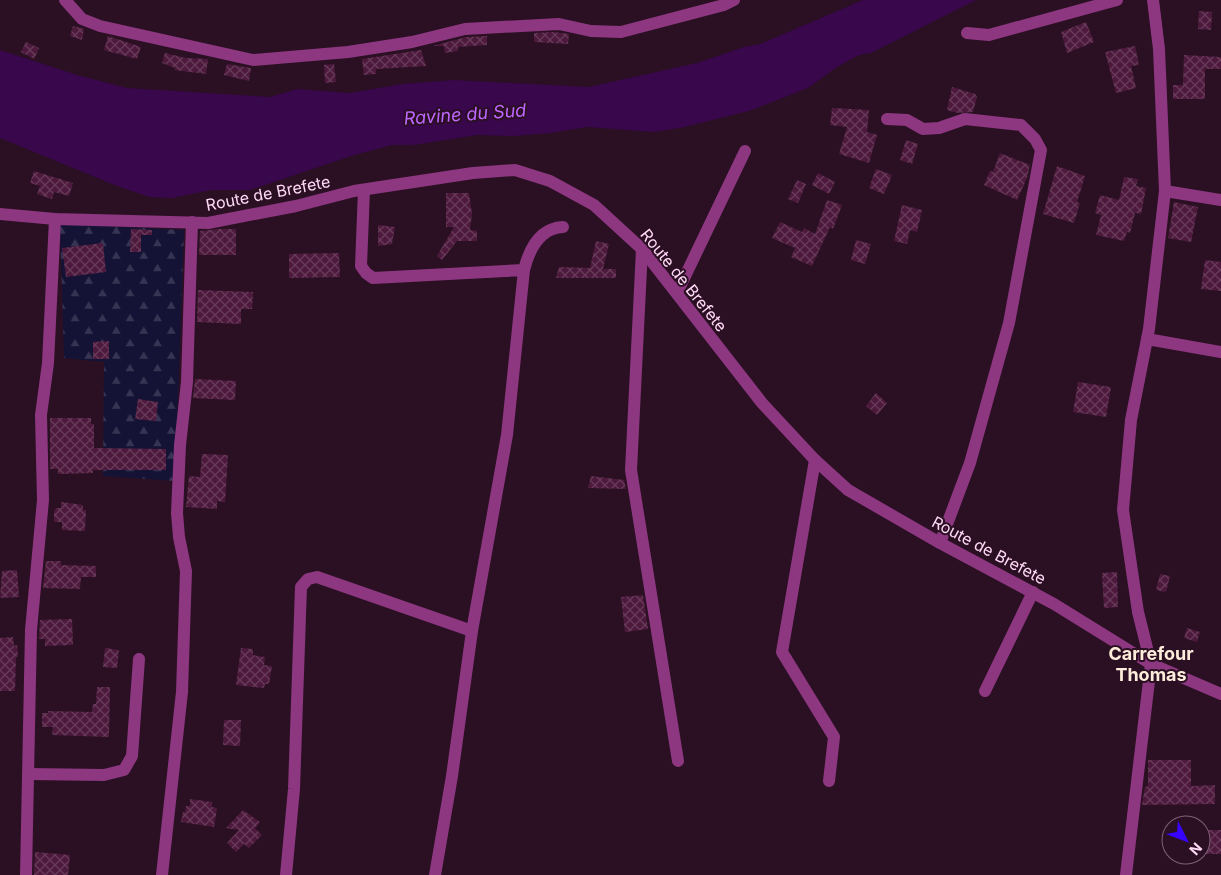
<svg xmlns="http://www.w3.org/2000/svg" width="1221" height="875" viewBox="0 0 1221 875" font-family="Inter,sans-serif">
	<defs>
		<pattern id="forest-firs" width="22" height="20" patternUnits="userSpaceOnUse" patternTransform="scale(1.25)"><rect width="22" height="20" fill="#141235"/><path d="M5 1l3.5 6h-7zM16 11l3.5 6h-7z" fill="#373453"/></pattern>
		<pattern id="building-cross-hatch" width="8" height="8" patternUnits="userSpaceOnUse" patternTransform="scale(1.25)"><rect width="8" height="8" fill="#4d1a3d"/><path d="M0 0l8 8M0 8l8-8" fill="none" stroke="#683b5a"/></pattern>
	</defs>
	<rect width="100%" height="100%" fill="#2b0f23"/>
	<path fill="url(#forest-firs)" d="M60 224 184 230 175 481 103 476 104 362 64 358Z"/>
	<path fill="#39074b" d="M863 0H976L871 53 859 55 837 67 808 88 749 111 680 128 653 132 588 127 550 133 514 136 477 135 414 145H392L351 156 250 190H211L172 198 149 197 117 186 0 138V50L77 75 127 88 270 97 297 89 350 93 402 84 454 80 589 87 697 63 744 47 760 44Z"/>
	<g fill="url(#building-cross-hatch)">
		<path d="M1199 11 1212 12 1211 30 1198 29Z"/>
		<path d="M1086 22 1094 42 1067 53 1061 32Z"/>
		<path d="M73 26 84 29 82 40 70 36Z"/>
		<path d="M554 32 569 34 568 44 534 42V33Z"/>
		<path d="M108 36 141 47 137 59 104 50Z"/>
		<path d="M487 36V45L458 47V51L445 53 444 46H433L466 37Z"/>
		<path d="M26 42 39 48 34 59 21 52Z"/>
		<path d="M1135 46 1139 65 1131 66 1136 88 1116 93 1105 52Z"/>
		<path d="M421 50 426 66 376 69V74L364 75 362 59Z"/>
		<path d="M165 53 186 58 208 59 206 74 175 70V68L162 63Z"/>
		<path d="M1184 55 1221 57V69H1205V99H1173V85H1183Z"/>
		<path d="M227 64 251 68 249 81 224 75Z"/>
		<path d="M334 64 336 82 325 83 324 65Z"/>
		<path d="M952 87 975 94 977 97 973 112 958 113 947 110Z"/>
		<path d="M832 108 869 110 867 132 877 135 869 163 839 154 847 127 830 125Z"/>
		<path d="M906 140 918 144 912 164 900 160Z"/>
		<path d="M1000 153 1030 165 1027 178 1017 200 984 185 990 171 993 172Z"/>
		<path d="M1057 166 1085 176 1077 202 1080 203 1074 223 1043 214Z"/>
		<path d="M876 169 892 175 884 194 869 188Z"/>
		<path d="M34 171 73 183 69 196 54 192 52 199 37 194 40 186 30 183Z"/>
		<path d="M818 173 835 182 829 194 812 185Z"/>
		<path d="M1124 177 1138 179 1136 186 1146 188 1141 214 1135 213 1130 233 1127 232 1124 241 1096 235 1101 215 1095 213 1100 195 1119 200Z"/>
		<path d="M797 180 806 184 798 203 788 199Z"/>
		<path d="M446 193H469L472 214 470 230 477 231V241H457L442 260 437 256 454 227H446Z"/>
		<path d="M827 200 842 205 833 229 830 227 812 266 791 257 795 248 772 238 780 222 802 232 804 228 815 234Z"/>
		<path d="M1174 202 1198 207 1191 242 1168 238Z"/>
		<path d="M902 205 922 210 917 232 910 230 907 244 894 241Z"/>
		<path d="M378 225 395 227 392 244 378 246Z"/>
		<path d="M131 229 152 230V235H141V252H130Z"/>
		<path d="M219 229H236V255H199L200 231Z"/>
		<path d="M856 240 871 244 865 264 851 260Z"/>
		<path d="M596 241 609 244 603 269H616V278H556L559 267 590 268Z"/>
		<path d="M103 243 106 272 66 277 62 248Z"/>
		<path d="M339 253 340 277 289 278V254Z"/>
		<path d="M1205 260 1221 262V291L1201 289Z"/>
		<path d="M198 290 253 292 252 309H241V324L197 322Z"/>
		<path d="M109 341V359H93V342Z"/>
		<path d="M195 379 236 381 235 400 193 398Z"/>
		<path d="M1078 382 1111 387 1106 417 1073 412Z"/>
		<path d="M876 393 887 403 877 415 866 406Z"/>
		<path d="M138 399 158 402 156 421 135 419Z"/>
		<path d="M50 418H91V424H94V448L166 449V470H93V473L58 474V469H50Z"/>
		<path d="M202 454 228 455 225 502 217 501V509L186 507 189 476 200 477Z"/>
		<path d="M591 476 624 480 626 489 588 488Z"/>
		<path d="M61 502 83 505V510H86L85 531 62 530V522H54V512L56 508H61Z"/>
		<path d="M46 561H61V565L96 566V577H81L80 589 43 588Z"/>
		<path d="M17 570 19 597 0 598 2 571Z"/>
		<path d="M1117 572 1118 607 1104 608 1102 573Z"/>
		<path d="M1160 574 1170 576 1166 592 1156 590Z"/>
		<path d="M643 595 648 629 625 632 621 597Z"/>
		<path d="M72 619 73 645 45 646V639H39L40 620Z"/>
		<path d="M1187 628 1200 632 1197 642 1184 638Z"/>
		<path d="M13 637 14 646 17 645 18 656 16 657 15 691H0V638Z"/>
		<path d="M105 648 119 650 117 668 103 667Z"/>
		<path d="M241 648 253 649V655L265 657 264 665 272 666 269 684H265L264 688 236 685Z"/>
		<path d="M97 687H110L109 737 52 735 53 727H42V713H48V711L92 712 93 704H96Z"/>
		<path d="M224 720H241L240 746 223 745Z"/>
		<path d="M1148 760H1191V786L1215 785V804L1142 805 1145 787 1148 786Z"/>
		<path d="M190 799 212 802V807L217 808 214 827 181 822 183 812H185L186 806H190Z"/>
		<path d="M243 810 260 822 255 828 262 835 249 848 244 844 236 852 227 843 239 830 226 828Z"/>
		<path d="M1207 830H1221V854H1206Z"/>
		<path d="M35 852 70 855 68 875H34Z"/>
	</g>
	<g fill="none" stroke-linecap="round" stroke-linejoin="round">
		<g stroke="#8c3780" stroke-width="12">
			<path d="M65 0 82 19 100 26 253 60 348 52 412 42 465 29 559 24 591 31 621 32 724 5 734 0"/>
			<path d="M967 33 989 35 1117 0"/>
			<path d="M887 119 907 120 923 129 939 128 965 119 1021 125 1035 139 1041 150 1009 323 970 463 940 543"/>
			<path d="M364 190 361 266 366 273 373 278 524 270 507 435 472 631 452 776 435 875"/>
			<path d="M1165 191 1221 200"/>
			<path d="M0 214 55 219 208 223 296 206 354 191 473 173 515 170 550 181 594 205 642 249 762 403 815 460 848 490 940 543 1054 604 1151 664 1221 694"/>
			<path d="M642 249 631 470 678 761"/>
			<path d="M524 270C529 250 539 228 563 227"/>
			<path d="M677 293 745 151"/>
			<path d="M1147 339 1221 352"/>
			<path d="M815 460 782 652 834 737 829 781"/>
			<path d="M985 691 1033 592"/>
			<path d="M29 774 104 775 124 770 132 756 139 659"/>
			<path d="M26 875 31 630 43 500 41 415 48 363 55 219"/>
			<path d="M162 875 182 692 186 571 179 537 177 513 180 445 187 382 192 222"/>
			<path d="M286 875 294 789 301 587 308 579 317 577 472 631"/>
			<path d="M1126 875 1151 664 1138 612 1123 510 1131 420 1149 329 1165 191 1159 49 1153 0"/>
		</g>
	</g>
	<g text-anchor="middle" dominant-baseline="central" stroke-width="4" stroke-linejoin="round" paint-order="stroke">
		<g font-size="16" fill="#ffd9f7" stroke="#2b0f23">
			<text transform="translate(268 193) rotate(-11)">Route de Brefete</text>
			<text transform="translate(684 280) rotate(51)">Route de Brefete</text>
			<text transform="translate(989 550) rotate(28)">Route de Brefete</text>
		</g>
		<g font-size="18" font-style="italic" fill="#bd67ff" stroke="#2b0f23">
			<text transform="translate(465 114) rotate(-4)">Ravine du Sud</text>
		</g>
		<g font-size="18" font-weight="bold" fill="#ffecdb" stroke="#2b0f23">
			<text x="1151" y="653">Carrefour<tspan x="1151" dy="21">Thomas</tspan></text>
		</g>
	</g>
	<g transform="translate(1186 840) rotate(132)"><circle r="24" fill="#2b0f23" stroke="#806078"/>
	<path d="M0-4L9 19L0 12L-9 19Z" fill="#3705ff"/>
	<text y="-8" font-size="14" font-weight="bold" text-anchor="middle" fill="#ffd9f7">N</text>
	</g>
</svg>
